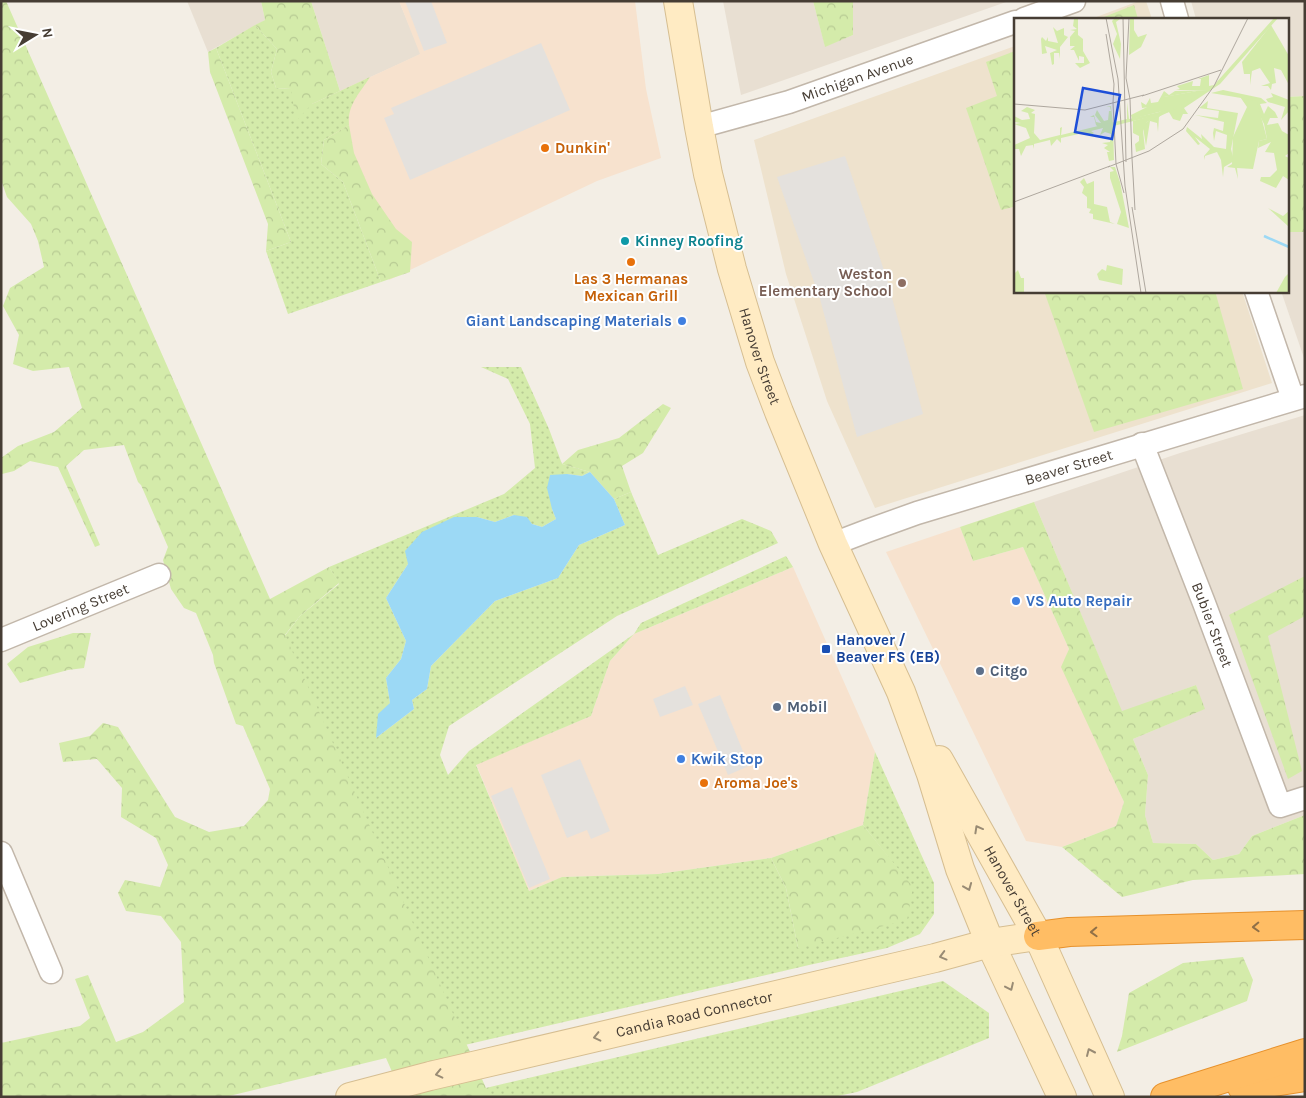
<svg xmlns="http://www.w3.org/2000/svg" width="1306" height="1098" viewBox="0 0 1306 1098" font-family="Karla,sans-serif">
	<defs>
		<pattern id="grass-dots" width="8" height="8" patternUnits="userSpaceOnUse" patternTransform="scale(1.25)"><rect width="8" height="8" fill="#d4ebaa"/><path d="M2 2h.1M6 6h.1" fill="none" stroke="#b7ca93" stroke-width="1.8" stroke-linecap="round"/></pattern>
		<pattern id="forest-crowns" width="20" height="18" patternUnits="userSpaceOnUse" patternTransform="scale(1.25)"><rect width="20" height="18" fill="#d4ebaa"/><path d="M2 6a3 3 0 1 1 6 0M12 15a3 3 0 1 1 6 0" fill="none" stroke="#b7ca93"/></pattern>
	</defs>
	<rect width="100%" height="100%" fill="#f3eee5"/>
	<g fill="#e8dfd2">
		<path d="M187 1H261L265 20 208 52Z"/>
		<path d="M311 1H399L421 54 340 91Z"/>
		<path d="M723 1H813L825 46 853 35V1H1009L741 95Z"/>
		<path d="M1191 1H1305V96L1287 97V19H1196Z"/>
		<path d="M1287 232H1305V361L1281 291H1287Z"/>
		<path d="M1305 415V815L1252 836 1239 854 1213 860 1196 844 1153 843 1145 815 1148 775 1133 739 1204 709 1196 685 1122 712 1034 502 1180 453Z"/>
	</g>
	<g fill="#f7e2ce">
		<path d="M399 1H635L646 89 661 158 597 181 389 280 312 104 420 54Z"/>
		<path d="M960 527 973 561 1023 547 1069 649 1062 667 1124 802 1116 826 1062 847 1026 841 886 552Z"/>
		<path d="M793 567 875 752 863 825 771 858 658 874 562 877 529 891 476 764 591 716 610 661 634 634Z"/>
	</g>
	<g fill="#eee2cd">
		<path d="M1139 1H1146L1152 19H1091Z"/>
		<path d="M1015 46V291H1242L1272 383 875 508 827 401 786 274 754 140Z"/>
	</g>
	<g fill="url(#grass-dots)">
		<path d="M255 25 277 49 271 72 276 88 291 89 312 104 370 77C360 93 347 105 349 125L324 140 321 164 343 182 381 282 288 314 266 251 291 242 216 48Z"/>
		<path d="M481 367H521L549 429 562 464 590 472 582 476 567 474 552 509 556 519 542 527 532 524 514 515 495 522 477 517 408 564 386 598 406 641 401 659 386 678 390 703 376 738 414 709 412 700 427 689 431 666 495 601 558 578 579 545 625 525 614 499 631 492 658 555 742 519 771 531 778 543 617 616 449 726 440 755 448 775 469 751 634 634 641 623 786 556 793 567 634 634 610 661 591 716 476 765 529 891 562 877 658 874 771 858 786 888 798 948 912 887 863 825 875 752 934 883V914L920 934 887 948 809 965 439 1051 277 646 300 616 339 584 329 567 504 494 535 468 530 424 508 379Z"/>
		<path d="M943 981 989 1013V1038L857 1092 833 1097H472L473 1091Z"/>
	</g>
	<g fill="url(#forest-crowns)">
		<path d="M1 1H6L270 599 329 567 339 583 300 616 285 635 490 1097H403L386 1058 225 1097H1V1043L80 1026 90 1018 75 979 88 975 116 1042 143 1032 184 1002 181 942 161 916 126 911 118 893 125 880 160 887 168 865 156 838 121 817 122 788 97 759 63 762 59 743 90 736 103 723 118 727 175 817 209 832 244 826 268 800 270 789 243 726 236 724 214 663 213 655 196 613 184 608 171 589 163 560 168 547 141 485 138 482 124 445 84 450 66 466 100 545 95 547 58 467 30 461 14 471 2 474 1 458 18 446 54 432 82 408 69 367 33 371 13 364 19 335 3 306 10 288 44 267 38 241 31 224 7 197 1 180Z"/>
		<path d="M261 1H311L340 91 312 104 296 121 291 89 276 88 271 72 277 49 255 25 265 20Z"/>
		<path d="M813 1H853V35L825 47Z"/>
		<path d="M1134 5 1138 19H1099Z"/>
		<path d="M216 48 291 242 266 251 268 224 210 72 208 52Z"/>
		<path d="M1015 51V210L1013 207 1001 210 966 108 997 96 986 62Z"/>
		<path d="M1305 96V232H1287V97Z"/>
		<path d="M349 125 354 153 372 194 396 229 412 242 410 272 381 282 343 182 321 164 324 140Z"/>
		<path d="M1044 291H1215L1243 389 1094 432Z"/>
		<path d="M663 404 671 408 643 453 622 466 631 492 614 499 590 472 562 464 578 450 619 438Z"/>
		<path d="M1034 502 1122 711 1196 685 1205 709 1133 739 1148 775 1145 815 1153 843 1196 844 1213 860 1239 854 1252 836 1305 815V874L1193 880 1122 897 1062 847 1116 826 1124 802 1061 667 1069 649 1023 547 973 561 960 527Z"/>
		<path d="M1305 576V616L1268 636 1302 771 1288 779 1229 615Z"/>
		<path d="M73 633H91L84 668 68 670 20 683 7 664 28 647Z"/>
		<path d="M863 825 913 887 907 920 798 948 786 888 771 858Z"/>
		<path d="M1243 957 1253 980 1247 1001 1117 1052 1122 1036 1129 993 1183 963Z"/>
	</g>
	<g fill="#e4e1dd">
		<path d="M405 1H431L447 43 424 51Z"/>
		<path d="M541 43 570 110 410 180 384 118 394 114 391 108Z"/>
		<path d="M845 156 887 279 923 414 857 437 820 299 777 177Z"/>
		<path d="M685 686 693 705 660 717 653 699Z"/>
		<path d="M720 695 749 766 728 775 698 704Z"/>
		<path d="M580 759 610 831 591 839 587 830 567 838 541 775Z"/>
		<path d="M512 787 550 879 529 888 491 796Z"/>
	</g>
	<path fill="#9cd9f5" d="M590 472 614 499 625 525 579 545 558 578 495 601 431 666 427 689 412 700 414 709 376 738 378 714 390 703 386 678 401 659 406 641 386 598 408 564 405 551 422 532 454 517H477L495 522 514 515 527 517 532 524 542 527 556 519 552 509 547 488 550 475 567 474 582 476Z"/>
	<g fill="none" stroke-linecap="round" stroke-linejoin="round">
		<g stroke="#c2b7aa" stroke-width="25">
			<g id="street">
				<path d="M1172 1 1177 19"/>
				<path d="M1024 19 1074 1"/>
				<path id="s1" d="M699 127 789 102 1015 22"/>
				<path d="M1256 291 1293 399"/>
				<path id="s2" d="M1142 444 1204 603 1280 806 1305 798"/>
				<path id="s3" d="M833 544 867 531 917 513 1305 396"/>
				<path id="s4" d="M1 640 159 575"/>
				<path d="M1 853 51 972"/>
			</g>
		</g>
		<g stroke="#d6be91" stroke-width="30">
			<g id="secondary">
				<path id="s5" d="M678 1 699 127 708 174 732 269 760 362 779 412 833 544 901 692 931 774 960 869 990 943 1062 1097"/>
				<path id="s6" d="M939 760 1038 936 1110 1097"/>
				<path id="s7" d="M350 1097 430 1076 935 958 990 943 1038 936"/>
			</g>
		</g>
		<g stroke="#e7912b" stroke-width="30">
			<g id="highway">
				<path d="M1038 936 1069 932 1305 925"/>
				<path d="M1242 1087 1305 1077"/>
				<path d="M1165 1097 1305 1053"/>
			</g>
		</g>
		<use href="#street" stroke="#fff" stroke-width="22"/>
		<use href="#secondary" stroke="#ffebc3" stroke-width="28"/>
		<use href="#highway" stroke="#ffbd64" stroke-width="28"/>
	</g>
	<defs><path id="oneway-chevron" d="M-2-3.5L2.5 0L-2 3.5" fill="none" stroke-width="1.6" stroke-linecap="round" stroke-linejoin="round" transform="scale(1.25)"/></defs>
	<g stroke="#998b74">
		<use href="#oneway-chevron" transform="translate(978 829) rotate(-119)"/>
		<use href="#oneway-chevron" transform="translate(968 887) rotate(68)"/>
		<use href="#oneway-chevron" transform="translate(943 956) rotate(165)"/>
		<use href="#oneway-chevron" transform="translate(1010 987) rotate(65)"/>
		<use href="#oneway-chevron" transform="translate(597 1037) rotate(167)"/>
		<use href="#oneway-chevron" transform="translate(1090 1052) rotate(-114)"/>
		<use href="#oneway-chevron" transform="translate(439 1074) rotate(167)"/>
	</g>
	<g stroke="#907047">
		<use href="#oneway-chevron" transform="translate(1256 927) rotate(178)"/>
		<use href="#oneway-chevron" transform="translate(1094 932) rotate(178)"/>
	</g>
	<g fill="#e8710a" stroke="#fff" stroke-width="2">
		<circle cx="545" cy="148" r="5"/>
		<circle cx="631" cy="262" r="5"/>
		<circle cx="704" cy="783" r="5"/>
	</g>
	<circle fill="#0f9aa8" stroke="#fff" stroke-width="2" cx="625" cy="241" r="5"/>
	<circle fill="#8d6e63" stroke="#fff" stroke-width="2" cx="902" cy="283" r="5"/>
	<g fill="#3f7fe0" stroke="#fff" stroke-width="2">
		<circle cx="682" cy="321" r="5"/>
		<circle cx="1016" cy="601" r="5"/>
		<circle cx="681" cy="759" r="5"/>
	</g>
	<rect fill="#1a4fb4" stroke="#fff" stroke-width="2" x="821" y="644" width="10" height="10" rx="2.5"/>
	<g fill="#5c6f8a" stroke="#fff" stroke-width="2">
		<circle cx="980" cy="671" r="5"/>
		<circle cx="777" cy="707" r="5"/>
	</g>
	<g text-anchor="middle" dominant-baseline="central" stroke-width="4" stroke-linejoin="round" paint-order="stroke">
		<g font-size="15" fill="#463d34" stroke="#fff">
			<text stroke="none"><textPath href="#s1" startOffset="166">Michigan Avenue</textPath></text>
			<text stroke="none"><textPath href="#s5" startOffset="365">Hanover Street</textPath></text>
			<text stroke="none"><textPath href="#s3" startOffset="248">Beaver Street</textPath></text>
			<text stroke="none"><textPath href="#s4" startOffset="86">Lovering Street</textPath></text>
			<text stroke="none"><textPath href="#s2" startOffset="194">Bubier Street</textPath></text>
			<text stroke="none"><textPath href="#s6" startOffset="150">Hanover Street</textPath></text>
			<text stroke="none"><textPath href="#s7" startOffset="354">Candia Road Connector</textPath></text>
		</g>
		<g font-size="15" font-weight="bold" fill="#c56008" stroke="#fff" text-anchor="start">
			<text x="555" y="148">Dunkin'</text>
			<text x="631" y="279" text-anchor="middle">Las 3 Hermanas<tspan x="631" dy="17">Mexican Grill</tspan></text>
			<text x="714" y="783">Aroma Joe's</text>
		</g>
		<g font-size="15" font-weight="bold" fill="#0d838f" stroke="#fff" text-anchor="start">
			<text x="635" y="241">Kinney Roofing</text>
		</g>
		<g font-size="15" font-weight="bold" fill="#785e54" stroke="#fff" text-anchor="end">
			<text x="892" y="274">Weston<tspan x="892" dy="17">Elementary School</tspan></text>
		</g>
		<g font-size="15" font-weight="bold" fill="#366cbe" stroke="#fff" text-anchor="start">
			<text x="672" y="321" text-anchor="end">Giant Landscaping Materials</text>
			<text x="1026" y="601">VS Auto Repair</text>
			<text x="691" y="759">Kwik Stop</text>
		</g>
		<g font-size="15" font-weight="bold" fill="#164399" stroke="#fff" text-anchor="start">
			<text x="836" y="640">Hanover /<tspan x="836" dy="17">Beaver FS (EB)</tspan></text>
		</g>
		<g font-size="15" font-weight="bold" fill="#4e5e75" stroke="#fff" text-anchor="start">
			<text x="990" y="671">Citgo</text>
			<text x="787" y="707">Mobil</text>
		</g>
	</g>
	<g transform="translate(1014 18)">
		<rect width="275" height="275" fill="#f3eee5"/>
		<path d="M97 88 99 106 84 109 82 107 80 99H76L80 97 82 104 87 105 81 97 83 92 90 103 94 102 95 93H97L96 89H92Z" fill="#d4ebaa"/>
		<path d="M64 0V17L69 21V33L76 45 66 50 61 45H70V39L65 38V43L60 32H56L61 28H56V19L61 13 56 12 63 11 59 8 60 1ZM101 0 106 1 102 4 107 26 106 41 99 26 103 16 98 3ZM116 0H120V12L124 19 133 16 127 29 115 37ZM260 0H264L206 66 170 90 174 96H169L166 103 159 101 155 94 150 95 145 99 144 114 143 105 136 103 132 128 129 109 133 104 144 97 99 108 100 142 95 143 93 134H96L90 130 94 127 88 125 96 124 97 116 91 114 86 117 89 110 77 113 80 115 77 117 69 115 47 120V125L43 121 37 128 36 122 20 126V131L19 127 12 128 7 138 5 131H0V127L16 120 12 110 0 106 7 105 1 104 0 98 8 102 16 101 14 95 7 93 13 89 21 92 17 95 21 96 20 115 26 122 46 117V110L48 109 47 117 113 101V84L115 101 145 94 183 73 150 79 152 87 128 90 127 84 132 87 136 80 137 85 144 84 150 73 155 77 161 73 194 72H162L166 71 163 68 179 63 178 68H186L187 61H184L195 57V68L200 67ZM39 9 43 13 50 10V17L54 19 46 29V41L45 35H40V46L38 47 36 35 43 32 31 28 33 35 28 36 27 21 28 19 32 23 34 19V23L44 25ZM209 72 247 80 253 85 246 86 250 96 254 88 261 94 264 100H256L253 107 264 105 268 113 275 117V135L271 138 275 140V162L269 158 262 170 246 163 247 159H256L263 152 260 135 251 134 257 124 244 130 245 123 253 121 250 106 247 100 233 98 234 89 227 80 197 75ZM257 75 275 82V93L267 102 271 89 254 84 252 81 259 79ZM194 83 193 90 224 95 217 131 220 143 210 149 209 159 207 142 203 134 191 138V142L190 138 196 131 181 119 186 126 184 127 172 113 173 109 188 121 187 116 200 129 212 131 213 117 202 113 200 123 199 115 200 110 209 113 210 104 181 97 204 100 205 93 185 90ZM96 149H101L106 164 115 210 103 206 107 194 96 160V154L100 153ZM70 160 73 166 80 163V186L93 189 96 204 101 206 79 201V196L75 195 77 191 73 190V179L68 175 70 169 66 164ZM254 190 269 198 275 193V209ZM93 247 109 251 108 267 85 262 83 256 88 251 92 253ZM4 252 7 260H10V275H0V256ZM275 255V275H262L271 259Z" fill="#d4ebaa"/>
		<path d="M257 7 275 38V67L267 52 260 50 262 65 258 66 257 72 254 68H247L256 65 246 50 238 53 236 67V56H230L228 44ZM183 73 191 74 160 90 118 101 117 97 137 87H151L149 79ZM227 80 243 83 253 121 245 123 239 151 223 150 224 161 221 150 213 149 218 146 219 119 233 89ZM169 89 165 99 155 94 133 104 129 113 131 131 122 134 121 126 125 123V118L119 115V103Z" fill="#d4ebaa"/>
		<path fill="none" stroke="#9cd9f5" stroke-width="2.5" d="M250 218 275 229"/>
		<path fill="none" stroke="#aea79e" stroke-width="1" d="M92 0 104 61 111 168 127 275M109 0 112 144M115 0 112 60 116 81M92 16 100 66 99 85M128 78 207 52M116 81 118 140M99 85 102 146M0 86 71 92 130 77M118 140 121 192M102 146 110 175M94 149 135 133 169 111 200 68 234 0M0 184 96 148M118 189 132 275"/>
		<path fill="#1d4ed8" fill-opacity="0.15" stroke="#1d4ed8" stroke-width="2.5" d="M69 70 106 77 98 121 61 114Z"/>
		<rect width="275" height="275" fill="none" stroke="#463d34" stroke-width="2.5"/>
	</g>
	<rect width="1306" height="1098" fill="none" stroke="#463d34" stroke-width="5"/>
	<g transform="translate(35 35) rotate(80)" stroke="#ffffff" stroke-width="4" paint-order="stroke">
	<path d="M0-4L9 19L0 12L-9 19Z" fill="#463d34"/>
	<text y="-8" font-size="14" font-weight="bold" text-anchor="middle" fill="#463d34">N</text>
	</g>
</svg>
